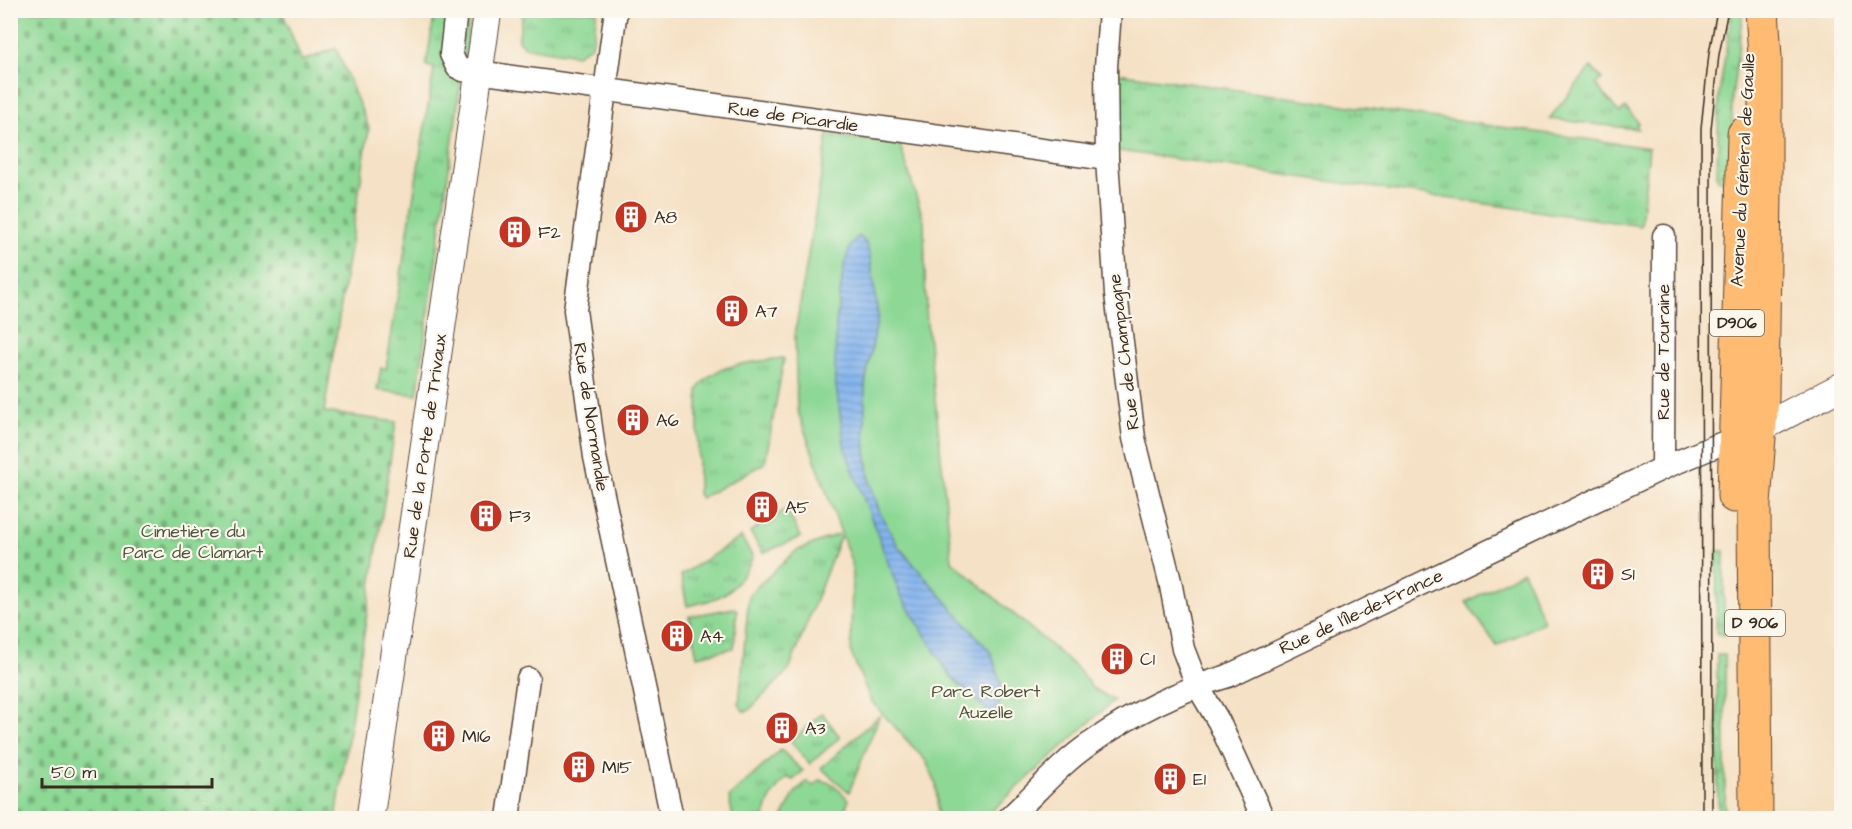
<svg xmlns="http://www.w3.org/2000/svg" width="1852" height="829" viewBox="0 0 1852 829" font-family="'Architects Daughter',sans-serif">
	<defs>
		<pattern id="grass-tufts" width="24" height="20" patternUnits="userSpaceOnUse" patternTransform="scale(1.5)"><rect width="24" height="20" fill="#8dd895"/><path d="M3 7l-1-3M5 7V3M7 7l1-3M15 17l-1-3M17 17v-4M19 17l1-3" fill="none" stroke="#74af79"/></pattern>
		<pattern id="cemetery-stones" width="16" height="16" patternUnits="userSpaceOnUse" patternTransform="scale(1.5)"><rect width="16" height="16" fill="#8dd895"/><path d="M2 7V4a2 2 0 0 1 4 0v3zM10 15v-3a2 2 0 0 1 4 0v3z" fill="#74af79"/></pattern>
		<pattern id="water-rules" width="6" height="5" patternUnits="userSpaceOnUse" patternTransform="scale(1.5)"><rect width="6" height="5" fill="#83b3ee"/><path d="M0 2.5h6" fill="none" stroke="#6c92c0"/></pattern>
	</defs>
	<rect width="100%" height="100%" fill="#fbf7ec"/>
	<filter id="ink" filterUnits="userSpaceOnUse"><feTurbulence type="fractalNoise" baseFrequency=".0167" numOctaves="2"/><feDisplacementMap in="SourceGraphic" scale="12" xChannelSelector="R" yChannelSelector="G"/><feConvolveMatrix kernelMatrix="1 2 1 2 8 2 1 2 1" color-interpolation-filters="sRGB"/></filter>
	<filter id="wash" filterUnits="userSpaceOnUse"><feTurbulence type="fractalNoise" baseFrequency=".008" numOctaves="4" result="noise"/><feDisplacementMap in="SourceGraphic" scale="24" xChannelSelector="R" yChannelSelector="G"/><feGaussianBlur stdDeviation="1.35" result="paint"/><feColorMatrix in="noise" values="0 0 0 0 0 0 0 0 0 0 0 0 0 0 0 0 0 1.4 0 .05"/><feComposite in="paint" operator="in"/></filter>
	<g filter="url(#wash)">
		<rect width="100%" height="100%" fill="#f5e1c5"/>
		<g fill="url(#grass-tufts)" stroke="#64815a" stroke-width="1.5">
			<path d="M435 11H471L417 395 377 390 381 368 386 369 434 68 426 66Z"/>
			<path d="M523 11H597L592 45 577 55 525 47 518 41Z"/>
			<path d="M1732 11H1743L1732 98V181L1729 185 1717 178 1719 95Z"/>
			<path d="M1591 67 1602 79 1596 84 1619 113 1626 108 1639 123 1636 125 1638 129 1549 119Z"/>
			<path d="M1117 73 1649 148 1641 226 1113 150Z"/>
			<path d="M782 358 784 359 765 463 701 498 698 494V390C712 362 754 363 782 358Z"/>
			<path d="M786 509 801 537 763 553 750 532Z"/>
			<path d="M838 534 840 537 789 670 748 711H743L739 704 749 594 796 551Z"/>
			<path d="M741 537 753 557C736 591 724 599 687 606L681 575Z"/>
			<path d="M1717 551H1724V636L1716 633Z"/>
			<path d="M734 608 737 610 734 648 697 656 689 616Z"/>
			<path d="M1717 655H1725V818H1718Z"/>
			<path d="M822 713 840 737 810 764 791 742Z"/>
			<path d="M880 715 849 792 821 768Z"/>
			<path d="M781 750 803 771 793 780 787 777C777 787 765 803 765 818H733L729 797Z"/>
			<path d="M819 780 833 784 849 800 841 818H782L795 793 807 781 814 786Z"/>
		</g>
		<path fill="url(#cemetery-stones)" stroke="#64815a" stroke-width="1.5" d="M10 11H282L302 61 336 48 369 128 324 412 396 422 336 818H11Z"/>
		<g fill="#8dd895" stroke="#64815a" stroke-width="1.5">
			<path d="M828 135 900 145 924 221 926 313 952 561 1079 670 1092 688 1114 700 984 818H938L936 784 926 761 871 701 851 653 852 564 797 409 795 334Z"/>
			<path d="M1523 571 1544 622 1497 646 1466 602Z"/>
		</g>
		<path fill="url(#water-rules)" stroke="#5f6e86" stroke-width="1.5" d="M859 236 866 243 870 256 878 316 865 384V442L870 482 880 513 898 546 991 653 1001 682 998 708 991 714 950 676 900 594 845 449 835 379 836 321 844 266 851 244Z"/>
	</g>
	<g filter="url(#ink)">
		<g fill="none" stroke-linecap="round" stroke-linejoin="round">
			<g stroke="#574537" stroke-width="25">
				<g id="minor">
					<path d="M456 10 451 54 457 67 463 70 1107 159"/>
					<path d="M616 10 575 310 595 457 672 818"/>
					<path d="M1110 10 1106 67 1107 159 1116 294 1134 438 1170 581 1183 649 1197 685 1219 722 1263 818"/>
					<path d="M1663 468 1664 236"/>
					<path d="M508 818 528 679"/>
					<path d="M1009 818C1035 794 1061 763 1091 743 1132 714 1180 690 1228 676L1663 468 1747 433"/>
				</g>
			</g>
			<g stroke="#574537" stroke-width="29">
				<g id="tertiary">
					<path d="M1761 428 1842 386"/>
					<path d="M370 818 488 10"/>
				</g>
			</g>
			<g stroke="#574537" stroke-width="35">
				<g id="primary">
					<path d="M1734 496 1744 134"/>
					<path d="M1756 818 1754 504 1762 397 1765 193V57L1762 10"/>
				</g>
			</g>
			<use href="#minor" stroke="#fff" stroke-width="22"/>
			<use href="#tertiary" stroke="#fff" stroke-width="27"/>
			<use href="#primary" stroke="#febb71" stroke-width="33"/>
			<g stroke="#3b2a1e" stroke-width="1.5">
				<path d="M1702 818 1701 128 1709 53 1717 10"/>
				<path d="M1712 818 1711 129 1719 55 1728 10"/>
			</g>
		</g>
	</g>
	<defs>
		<g id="building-disc" transform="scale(1.725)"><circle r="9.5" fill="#c8321e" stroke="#fbf7ec"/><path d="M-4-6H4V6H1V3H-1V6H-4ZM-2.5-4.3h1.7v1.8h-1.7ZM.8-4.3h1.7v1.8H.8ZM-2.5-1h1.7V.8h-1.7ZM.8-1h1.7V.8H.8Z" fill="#fff"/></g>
	</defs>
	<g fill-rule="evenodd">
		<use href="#building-disc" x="631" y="217"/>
		<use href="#building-disc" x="515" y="232"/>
		<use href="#building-disc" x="732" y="311"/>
		<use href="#building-disc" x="633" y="420"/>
		<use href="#building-disc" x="762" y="507"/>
		<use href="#building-disc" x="486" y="516"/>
		<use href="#building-disc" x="1598" y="574"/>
		<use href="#building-disc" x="677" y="636"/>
		<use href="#building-disc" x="1117" y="659"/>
		<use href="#building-disc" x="782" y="728"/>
		<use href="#building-disc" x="439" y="736"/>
		<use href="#building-disc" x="579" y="767"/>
		<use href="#building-disc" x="1170" y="779"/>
	</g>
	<g text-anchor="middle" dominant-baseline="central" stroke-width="4.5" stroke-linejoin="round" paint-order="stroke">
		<g fill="#fbf7ec" stroke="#75685c" stroke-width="1.5">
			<rect x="1710" y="310" width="54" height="26" rx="4.5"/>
			<rect x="1725" y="610" width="60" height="26" rx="4.5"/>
		</g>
		<g font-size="16" font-weight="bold" fill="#3b2a1e">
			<text x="1737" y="323">D906</text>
			<text x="1755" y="623">D 906</text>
		</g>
		<g font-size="18" fill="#3b2a1e" stroke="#fbf7ec">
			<text transform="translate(793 117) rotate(8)">Rue de Picardie</text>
			<text transform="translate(1743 170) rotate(-87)">Avenue du Général de Gaulle</text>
			<text transform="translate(1124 352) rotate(-97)">Rue de Champagne</text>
			<text transform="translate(1663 352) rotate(-90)">Rue de Touraine</text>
			<text transform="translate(591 417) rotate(81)">Rue de Normandie</text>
			<text transform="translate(425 446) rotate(-82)">Rue de la Porte de Trivaux</text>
			<text transform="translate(1361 612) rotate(-25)">Rue de l'Île-de-France</text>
		</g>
		<g font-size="18" fill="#3b2a1e" stroke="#fbf7ec" text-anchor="start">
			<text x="654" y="217">A8</text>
			<text x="538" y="232">F2</text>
			<text x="755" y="311">A7</text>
			<text x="656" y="420">A6</text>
			<text x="785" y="507">A5</text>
			<text x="509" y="516">F3</text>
			<text x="1621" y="574">S1</text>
			<text x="700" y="636">A4</text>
			<text x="1140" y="659">C1</text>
			<text x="805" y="728">A3</text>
			<text x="462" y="736">M16</text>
			<text x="602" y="767">M15</text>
			<text x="1193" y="779">E1</text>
		</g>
		<g font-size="18" fill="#50563c" stroke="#fbf7ec">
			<text x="193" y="531">Cimetière du<tspan x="193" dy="21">Parc de Clamart</tspan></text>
			<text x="986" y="691">Parc Robert<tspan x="986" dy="21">Auzelle</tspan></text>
		</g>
	</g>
	<rect width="1852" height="829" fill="none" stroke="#fbf7ec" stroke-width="36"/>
	<path d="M42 778v9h170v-9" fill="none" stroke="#3b2a1e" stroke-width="3"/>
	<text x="51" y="778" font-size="18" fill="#3b2a1e" stroke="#fbf7ec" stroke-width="4.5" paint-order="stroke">50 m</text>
</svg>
